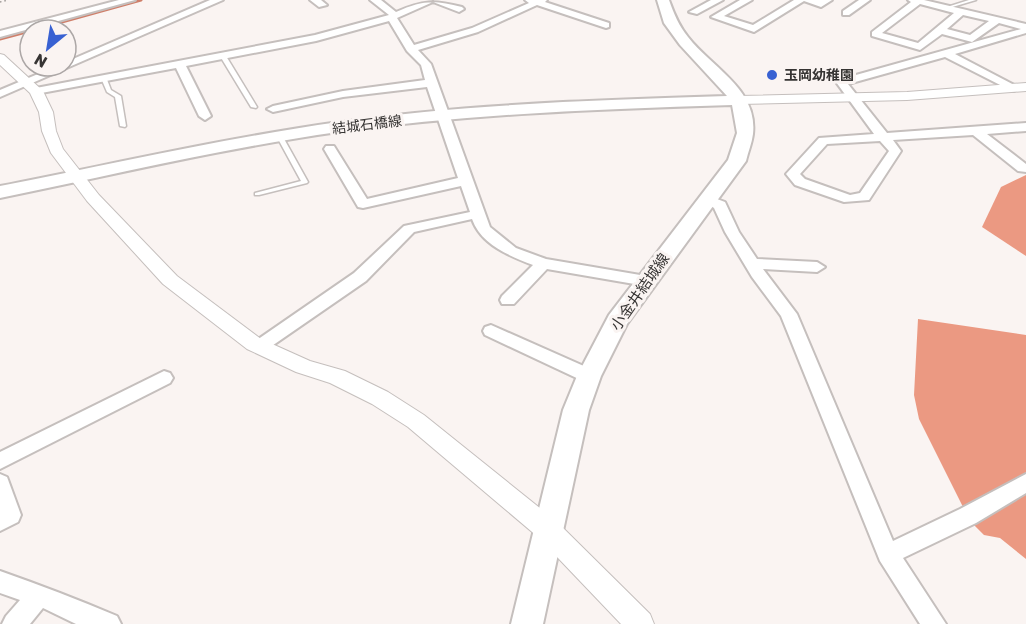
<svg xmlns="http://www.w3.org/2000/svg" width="1026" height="624" viewBox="0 0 1026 624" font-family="Rubik,'Noto Sans JP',sans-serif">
	<rect width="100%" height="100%" fill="#faf4f2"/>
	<g fill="#eb9982">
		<path d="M1026 175V256L982 227 1001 187Z"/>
		<path d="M918 319 1026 335V559L1000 538 984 535 970 521 919 419 914 395Z"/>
	</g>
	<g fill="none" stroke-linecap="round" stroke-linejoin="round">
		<g stroke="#cf7f6a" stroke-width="3">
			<path d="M33 30 141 0"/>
			<path d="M0 39 30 31"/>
		</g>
		<g stroke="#c5bfbd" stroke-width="3">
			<g id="service">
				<path d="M969 0H976L949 8 947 7Z"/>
				<path d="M221 55 226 56 257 107 256 108 251 107 220 56Z"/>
				<path d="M102 77H106L111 90 121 96 126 126 125 127 120 126 115 97 107 92 101 78Z"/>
				<path d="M280 135 283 137 308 182 307 183 259 195H255V193L301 181 277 137Z"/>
			</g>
		</g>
		<g stroke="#c5bfbd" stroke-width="4">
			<g id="minor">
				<path d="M119 0H135L0 37V31Z"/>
				<path d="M210 0H223L0 97V90L57 66H66V62Z"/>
				<path d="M310 0H321L327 5 319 7Z"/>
				<path d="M370 0H381L396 12C423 0 434 0 462 7L464 9 459 12 433 2 397 18 414 45 472 28 529 3 525 0H547L545 2 609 23V27L606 28 537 5 478 32 418 50 431 64 490 227 516 248 546 259 646 276 652 277 654 281 652 285 646 286 547 269 514 304H502L500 300 502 296 533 265C510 256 481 245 472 219L414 232 366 281 266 350 260 352 254 350 251 346 254 342 354 273 404 226 470 212 461 186 363 208 358 207 324 149 326 146H334L367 199 458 178 427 87 343 97 273 112 267 109 273 106 343 91 425 80 421 65 407 51 389 21 316 41 186 66 211 116 205 120 199 116 176 68 36 94 30 91 36 88 315 35 389 15Z"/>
				<path d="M711 0H723L697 14 689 12Z"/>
				<path d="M740 0H752L724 16 753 25 794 0H832L821 7 804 1 754 32 711 17Z"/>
				<path d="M859 0H870L849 15H843V11Z"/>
				<path d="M908 0H924L1026 24V33L955 54 1020 88 1014 91 1010 90 945 57 848 84 887 133 1026 123V131L987 134 1026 164V172L1018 171 973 135 893 140 901 151 869 200 844 202 795 185 786 174 819 138 874 134 836 82 838 80 1021 29 999 23 972 42 942 34 920 50 872 36V32L911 2ZM920 4 954 13 918 43 882 33ZM963 15 989 21 970 35 947 29ZM880 141 889 151 860 193 850 195 805 179 800 174 827 144Z"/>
				<path d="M709 196 725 202 739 232 757 259 817 262 825 267 817 272 763 269 797 314 893 541 960 509 1026 474V493L976 523 903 558 946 624H920L880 561 781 316 752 277 725 232 714 208 702 200Z"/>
				<path d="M491 325 595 371 598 376 595 381 589 383 583 381 485 335 483 331 485 327Z"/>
				<path d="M164 371 170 373 173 378 170 383 0 469V452Z"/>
				<path d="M0 474 7 477 21 515 18 522 0 531Z"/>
				<path d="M0 571C40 585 79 600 117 616L121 624H76L43 608 30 624H2L6 616 20 600 0 593Z"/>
			</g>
		</g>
		<g stroke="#c5bfbd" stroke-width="2">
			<g id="tertiary">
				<path d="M0 54 4 55 43 91 53 112 56 131 63 149 99 195 177 276 261 339 310 361 345 371 388 392 424 415 556 521 650 614 654 624H621L538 537 408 427 372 404 330 383 296 372 247 349 163 284 87 201 51 153 42 131 39 112 30 93 0 65Z"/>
				<path d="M1026 83V91L907 100 739 104 732 100 739 96 907 92Z"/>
			</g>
		</g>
		<g stroke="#c5bfbd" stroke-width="4">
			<path id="secondary" d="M657 0H669C674 14 679 26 688 37 712 68 758 89 753 134 752 143 748 152 746 161L627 324 601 376 589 410 543 624H511L563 410 577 376 609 315 728 160 737 133 732 105C601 109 469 114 338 132 225 148 113 175 0 198V186C113 164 225 138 339 122 467 104 598 100 727 96L680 45 664 23Z"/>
		</g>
		<path stroke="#9c9896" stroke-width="1.5" stroke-dasharray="1.5 3" stroke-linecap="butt" d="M0 2 8 0"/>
		<use href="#service" fill="#fff" fill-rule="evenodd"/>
		<use href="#minor" fill="#fff" fill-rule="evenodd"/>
		<use href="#tertiary" fill="#fff" fill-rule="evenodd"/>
		<use href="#secondary" fill="#fff" fill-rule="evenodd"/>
	</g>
	<circle fill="#3861d2" stroke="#faf4f2" stroke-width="2" cx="772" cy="75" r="6"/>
	<g text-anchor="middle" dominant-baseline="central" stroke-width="6" stroke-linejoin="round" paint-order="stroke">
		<g font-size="14" font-weight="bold" fill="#363433" stroke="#faf4f2" text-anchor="start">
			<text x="784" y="75">玉岡幼稚園</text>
		</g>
		<g font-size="14" fill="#363433" stroke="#faf4f2">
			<text transform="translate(367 125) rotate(-7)">結城石橋線</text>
		</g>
		<g font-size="15" fill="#363433" stroke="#faf4f2">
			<text transform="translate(640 292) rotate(-55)">小金井結城線</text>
		</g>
	</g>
	<g transform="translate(48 48) rotate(210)"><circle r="28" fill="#faf4f2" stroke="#aca7a6" stroke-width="1.5"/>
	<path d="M0-4.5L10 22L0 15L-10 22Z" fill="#3861d2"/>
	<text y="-9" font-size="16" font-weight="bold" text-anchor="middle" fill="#363433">N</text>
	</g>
</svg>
